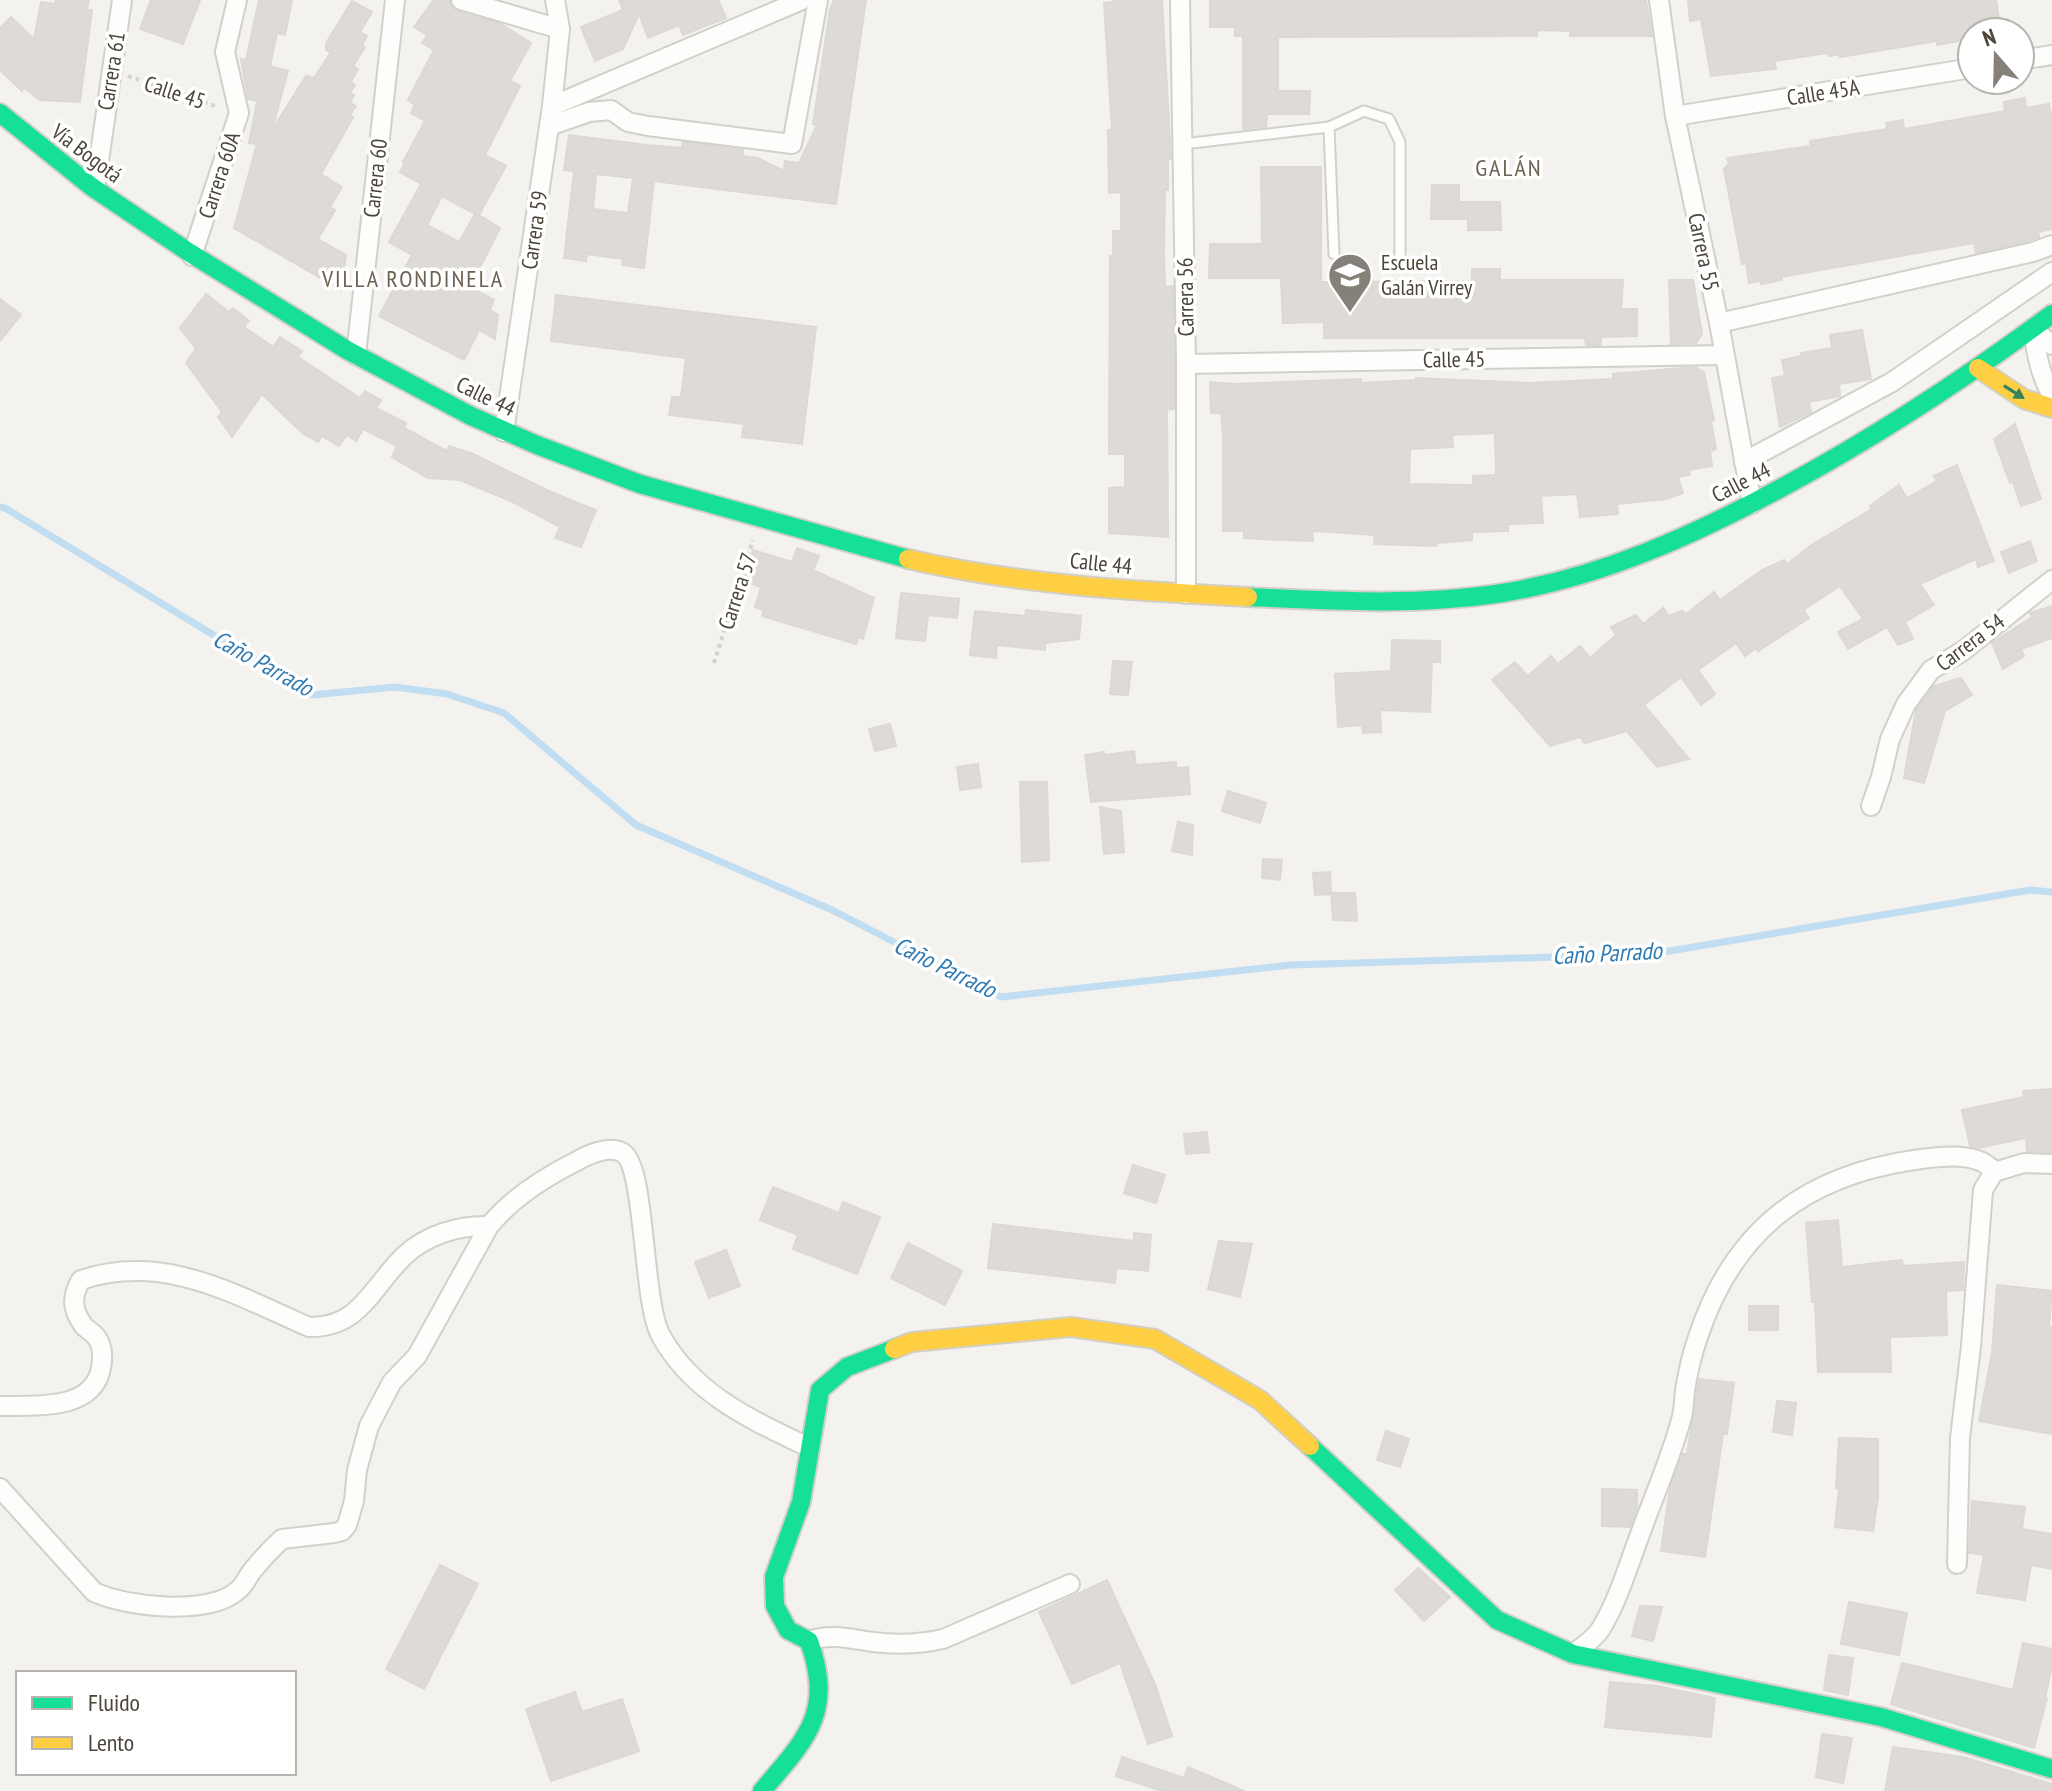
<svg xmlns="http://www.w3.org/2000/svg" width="2052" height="1791" viewBox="0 0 2052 1791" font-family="'PT Sans Narrow',sans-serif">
	<rect width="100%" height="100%" fill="#f4f2ee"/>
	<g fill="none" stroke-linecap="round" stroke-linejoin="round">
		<path stroke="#c0ddf1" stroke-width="7" d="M0 507 5 508 312 695 395 687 447 694 504 713 636 825 832 910 1001 997 1291 965 1652 954 2030 890 2052 892"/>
	</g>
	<g fill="#dedbd6" stroke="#dcd9d4" stroke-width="2" fill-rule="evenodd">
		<path d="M56 0H89L87 10H92L80 102 40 100 23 87 22 91 0 70V28L11 17 34 39 41 2 56 4Z"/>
		<path d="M151 0H200L183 44 140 29Z"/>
		<path d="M259 0H292L285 35 277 33 270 66 288 71 272 130 306 76 314 78 331 52 326 50V43L352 1 372 12 360 32 367 36 362 45 365 47 353 66 358 69 351 82 355 85 350 93 354 95 350 103 356 106 350 115 353 117 321 174 342 187 330 207 335 210 318 239 346 255 341 290 234 228 257 144 249 143 257 101 248 99 241 59 246 60Z"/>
		<path d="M434 0H449L452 8 457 11 501 24 531 43 510 81 520 86 485 155 506 166 479 215 500 228 470 287 494 300 490 310 498 315 495 339 479 330 464 360 379 316 412 255 389 242 421 184 400 172 405 163 403 162 425 121 411 113 415 105 408 100 434 50 422 43 427 35 414 27ZM442 196 475 214 459 242 427 225Z"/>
		<path d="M619 0H718L726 18 683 35 679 25 648 38 639 14 623 49 595 61 581 27 623 10Z"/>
		<path d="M834 0H866L836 204 654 181 644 268 622 265 623 259 587 254 586 261 564 258 574 171 564 170 569 135 647 145 682 148 683 142 743 150V156L758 158 784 171 785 161 799 163 817 125 813 124 830 9ZM596 174 633 178 628 213 593 209Z"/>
		<path d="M1113 0H1162L1171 159H1168V190H1165L1164 254 1165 287 1173 286 1174 364V409L1167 410 1168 537 1109 533V488L1125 487V454H1109L1110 256H1113V231H1121V192L1109 193 1108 130H1112L1104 3 1113 2Z"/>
		<path d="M1210 0H1646L1652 36H1570V31L1537 30V36L1278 37V91H1310L1309 114H1267L1266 127 1243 129V36H1235V27H1210Z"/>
		<path d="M1688 0H1996L2001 32H1968L1969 39 1937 45V41L1840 57V54L1829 56 1828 53 1807 56 1774 61 1776 69 1711 76 1701 19 1690 21Z"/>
		<path d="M2025 98 2026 108 2049 104 2052 120V229L2038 232 2039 237 2030 240 1976 253 1974 243 1781 277 1782 280 1761 284 1760 281 1749 283 1746 263 1742 264 1724 169 1729 164 1727 158 1811 146 1810 141 1887 129 1886 123 1903 120 1904 129 2005 111 2004 102Z"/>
		<path d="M1261 167H1321V282L1472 281V269H1500V280H1623L1621 309H1637V336L1601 337V345H1586L1585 338H1324V322L1283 323 1281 278H1209L1210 244H1262Z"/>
		<path d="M1432 185H1459V202H1500L1501 230H1468V219H1431Z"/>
		<path d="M1669 280H1693L1702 334 1696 343 1671 344Z"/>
		<path d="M206 294 229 312 233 308 249 321 244 327 273 347 280 337 302 351 298 357 360 398 365 391 381 400 376 408 406 423 404 428 447 451 449 446 473 454 551 492 596 510 581 547 555 538 560 527 513 502 460 480 428 478 392 457 397 446 363 429 356 441 347 435 339 446 322 436 318 442 302 433 262 394 232 437 218 417 222 412 186 363 196 349 180 328Z"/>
		<path d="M556 295 816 327 802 444 742 437 744 424 669 415 672 397H681L686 358 551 341Z"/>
		<path d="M0 299 21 315 0 341Z"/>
		<path d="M1862 330 1871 379 1839 384 1840 396 1809 402 1811 412 1780 427 1772 378 1785 376 1782 360 1802 356 1801 353 1832 348 1830 335Z"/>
		<path d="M1695 367 1704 372 1714 420 1711 421 1716 449 1710 451 1712 466 1689 470 1690 475 1678 477 1683 493 1667 499 1617 504 1618 514 1580 517 1577 494 1541 496 1543 523 1508 524V531L1472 532V540L1437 543 1436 546 1374 544 1375 535 1316 531 1312 532 1313 541 1259 539 1244 538V531H1223V436L1221 413H1211L1210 382 1234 384 1361 379V383L1416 380V378L1529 383 1613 379V374ZM1495 433 1496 475 1473 476V485L1409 484 1410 449 1453 447 1452 435Z"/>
		<path d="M2015 424 2041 499 2021 506 2013 482 2010 483 1994 439Z"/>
		<path d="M1957 465 1994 561 1978 567 1976 559 1920 584 1934 605 1905 622 1913 639 1898 645 1887 627 1848 649 1838 632 1863 619 1840 586 1803 610 1809 618 1758 651 1756 648 1745 656 1736 643 1698 670 1715 694 1701 705 1681 677 1644 705 1689 759 1657 767 1627 731 1585 743 1580 737 1550 746 1492 680 1515 662 1528 676 1551 656 1558 664 1580 646 1590 658 1616 635 1611 627 1636 615 1643 624 1663 608 1669 616 1682 611 1686 614 1714 592 1720 600 1762 570 1784 560 1787 564 1813 544 1872 509 1870 506 1899 485 1907 498 1937 481 1934 476Z"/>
		<path d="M2030 541 2037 561 2009 573 2001 552Z"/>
		<path d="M797 548 819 556 813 570 874 598 863 639 858 637 856 644 762 616 764 610 755 607 761 587 743 581 753 550 792 562Z"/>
		<path d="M901 593 959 599 957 618 928 615 925 641 896 638Z"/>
		<path d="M2052 606V638L2021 649 2024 656 2003 669 1992 643 2032 617 2030 613Z"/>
		<path d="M1026 610 1081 616 1079 639 1045 643V650L997 645 996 658 970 655 975 611 1025 616Z"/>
		<path d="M1392 640 1440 641V662H1432L1430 712 1380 710 1381 732 1363 733 1362 725 1338 727 1335 674 1391 671Z"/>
		<path d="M1113 661 1132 662 1128 695 1110 694Z"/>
		<path d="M1961 678 1972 695 1945 711 1924 783 1904 778 1916 710 1934 686Z"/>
		<path d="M890 724 896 746 875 751 869 729Z"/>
		<path d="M1134 751 1136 765 1176 762V768L1188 767 1190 794 1091 802 1085 755 1104 752V755Z"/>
		<path d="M978 764 981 787 960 790 957 767Z"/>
		<path d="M1020 782H1047L1049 860 1022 862Z"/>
		<path d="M1228 791 1266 803 1260 823 1222 811Z"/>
		<path d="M1100 807 1121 811 1124 852 1104 854Z"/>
		<path d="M1178 822 1193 825 1192 855 1172 851Z"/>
		<path d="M1263 859 1282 860 1280 880 1262 878Z"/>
		<path d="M1330 872 1331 893H1355L1357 921 1333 920 1331 894 1315 895 1313 873Z"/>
		<path d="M2052 1089V1152L2027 1151 2026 1138 1978 1148 1970 1146 1962 1110 2024 1097 2023 1091Z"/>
		<path d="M1207 1132 1209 1152 1186 1154 1184 1134Z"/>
		<path d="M1133 1165 1165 1175 1156 1203 1124 1193Z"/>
		<path d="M773 1187 839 1213 843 1202 880 1217 857 1274 793 1249 798 1235 760 1220Z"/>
		<path d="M1838 1220 1842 1267 1902 1260 1903 1266 1964 1262 1963 1290 1946 1291 1947 1335 1890 1337 1891 1372H1818L1815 1302H1812L1806 1223Z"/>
		<path d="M993 1224 1134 1241V1233L1151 1235 1148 1271 1116 1268 1115 1283 988 1268Z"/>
		<path d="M1219 1241 1252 1244 1240 1297 1208 1289Z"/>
		<path d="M908 1243 962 1271 945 1305 891 1278Z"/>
		<path d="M726 1250 740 1286 709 1298 695 1262Z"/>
		<path d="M1997 1285 2052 1291 2049 1327H2052V1434L1979 1421 1992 1353Z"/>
		<rect x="1749" y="1306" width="29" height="24"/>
		<path d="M1699 1379 1734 1383 1727 1434H1723L1705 1557 1661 1551 1670 1488 1683 1454H1687Z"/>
		<path d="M1777 1401 1796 1403 1792 1435 1773 1432Z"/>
		<path d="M1386 1431 1409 1439 1400 1467 1377 1460Z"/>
		<path d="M1839 1438 1878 1439V1497L1873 1531 1835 1527 1839 1488H1836Z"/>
		<path d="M1602 1489 1637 1490V1508L1630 1527 1602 1526Z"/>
		<path d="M1972 1501 2025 1507 2022 1529 2052 1534V1569L2031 1565 2025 1600 1977 1593 1984 1555 1969 1553Z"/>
		<path d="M440 1565 478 1584 424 1689 386 1669Z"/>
		<path d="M1418 1568 1450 1597 1424 1621 1395 1590Z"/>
		<path d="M1107 1580 1155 1684 1172 1736 1148 1744 1120 1663 1072 1684 1039 1612Z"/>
		<path d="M1849 1602 1907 1613 1899 1655 1841 1644Z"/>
		<path d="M1640 1606 1662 1607 1653 1641 1632 1636Z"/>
		<path d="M2023 1643 2052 1649V1666L2045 1698H2047L2034 1748 1891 1704 1902 1663 2013 1690Z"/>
		<path d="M1829 1655 1853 1658 1848 1695 1824 1690Z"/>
		<path d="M1610 1682 1657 1686 1715 1698 1711 1737 1605 1727Z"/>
		<path d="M575 1692 582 1712 622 1699 639 1751 551 1781 526 1709Z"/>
		<path d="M1822 1734 1852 1738 1843 1783 1816 1777Z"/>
		<path d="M1893 1747 1963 1757 2052 1784V1791H1885Z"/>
		<path d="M1122 1757 1184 1778 1188 1767 1244 1791H1162L1116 1776Z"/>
	</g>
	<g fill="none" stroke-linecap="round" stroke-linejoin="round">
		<g stroke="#d2d0cb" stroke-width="13">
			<g id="lane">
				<path d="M1329 127 1334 254"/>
				<path d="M1183 144 1329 127 1364 111 1389 119 1400 142V256"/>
			</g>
		</g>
		<g stroke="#d2d0cb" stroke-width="22">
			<g id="street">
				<path d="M461 0 560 29"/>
				<path d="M1180 0 1186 364V594"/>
				<path d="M1659 0 1675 116 1719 323 1752 504"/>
				<path d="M2020 60 2052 55"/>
				<path d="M552 106 802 0"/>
				<path d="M1675 116 1972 68"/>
				<path d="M549 126 589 112 611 110 628 122 648 126 792 144 818 0"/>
				<path d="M95 189 122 0"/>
				<path d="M192 256 239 113 225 52 237 0"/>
				<path d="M1719 323 2033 252 2052 245"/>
				<path d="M2033 329C2036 353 2040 374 2052 396"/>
				<path d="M2033 329 2052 345"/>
				<path d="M356 355 395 0"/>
				<path d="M1186 364 1723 355"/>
				<path d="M504 432 552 106 560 29 555 0"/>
				<path d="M1744 462 1892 382 2052 272"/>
				<path d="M1871 806 1881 777 1890 739 1906 704 1931 670 1963 651 2052 580"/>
				<path d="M0 1406C33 1405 93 1412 101 1368 103 1358 103 1347 97 1338 94 1333 87 1330 83 1325 72 1309 71 1297 81 1280 165 1252 235 1295 309 1327 360 1328 372 1287 404 1256 426 1235 459 1225 489 1226"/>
				<path d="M0 1488 94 1592C126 1607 208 1616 237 1591 244 1586 247 1578 252 1571 261 1560 271 1549 282 1539L334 1533 342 1531 347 1525 354 1501 357 1470 369 1426 392 1382 417 1356 489 1226C512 1198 545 1177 577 1161 589 1154 610 1145 623 1153 646 1167 642 1302 661 1336 694 1395 752 1420 810 1448"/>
				<path d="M1957 1564 1960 1438 1971 1346 1983 1190 1994 1172 2024 1163 2052 1164"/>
				<path d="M809 1641C831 1633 850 1639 873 1642 897 1645 920 1644 943 1639L1070 1584"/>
				<path d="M1573 1654C1582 1647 1594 1639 1600 1630 1617 1603 1627 1569 1638 1540 1652 1500 1670 1461 1681 1420 1684 1411 1684 1400 1685 1390 1688 1372 1692 1354 1698 1337 1733 1231 1804 1176 1914 1160 1937 1157 1979 1150 1994 1172"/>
			</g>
		</g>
		<g stroke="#d3cfc5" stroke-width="22">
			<g id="fast">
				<path d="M0 113 92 187 190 253 347 350 471 416 537 445 640 484 908 559"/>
				<path d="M1248 597C1332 601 1418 606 1502 593 1602 577 1694 535 1783 487 1877 436 1966 378 2052 314"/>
				<path d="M1310 1446 1497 1620 1573 1654 1881 1717 2052 1769"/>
				<path d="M762 1791C807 1738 834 1713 809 1641L788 1630 775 1606 774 1577 801 1502 820 1390 847 1367 894 1349"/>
			</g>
		</g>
		<g stroke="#d3cfc5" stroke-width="22">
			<g id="slow">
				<path d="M1978 368 2024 399 2052 408"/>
				<path d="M908 559C1020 585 1134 591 1248 597"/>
				<path d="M894 1349 912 1342 1071 1327 1155 1339 1260 1400 1310 1446"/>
			</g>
		</g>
		<g stroke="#d3d2cc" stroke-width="4" stroke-dasharray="4 4" stroke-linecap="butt">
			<path d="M128 76 218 107"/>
			<path d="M714 663 753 540"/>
		</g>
		<use href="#lane" stroke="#fdfdfc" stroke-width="9"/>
		<use href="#street" stroke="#fdfdfc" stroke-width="18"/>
		<use href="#fast" stroke="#16e098" stroke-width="18"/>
		<use href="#slow" stroke="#ffcf43" stroke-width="18"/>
	</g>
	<defs><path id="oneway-solid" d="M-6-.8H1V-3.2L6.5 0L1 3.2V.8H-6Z" transform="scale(2)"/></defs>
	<use fill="#36825f" href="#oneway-solid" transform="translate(2014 392) rotate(32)"/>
	<defs>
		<g id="school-pin" transform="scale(2.3)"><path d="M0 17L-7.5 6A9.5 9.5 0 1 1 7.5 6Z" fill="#868178" stroke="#fff"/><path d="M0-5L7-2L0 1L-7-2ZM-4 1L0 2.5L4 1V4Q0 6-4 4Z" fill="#fff"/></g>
	</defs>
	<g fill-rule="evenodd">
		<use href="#school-pin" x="1350" y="275"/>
	</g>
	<g text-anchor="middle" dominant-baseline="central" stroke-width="7" stroke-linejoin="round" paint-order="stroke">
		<g font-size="22" fill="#4b4439" stroke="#fff">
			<text transform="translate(111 71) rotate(-81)">Carrera 61</text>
			<text transform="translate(175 92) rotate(18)">Calle 45</text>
			<text transform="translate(1823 92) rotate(-9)">Calle 45A</text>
			<text transform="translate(87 153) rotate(37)">Vía Bogotá</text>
			<text transform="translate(219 175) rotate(-72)">Carrera 60A</text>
			<text transform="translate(375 178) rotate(-84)">Carrera 60</text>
			<text transform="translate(534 230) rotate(-82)">Carrera 59</text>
			<text transform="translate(1704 252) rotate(78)">Carrera 55</text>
			<text transform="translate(1185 297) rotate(-91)">Carrera 56</text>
			<text transform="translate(1454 359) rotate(-1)">Calle 45</text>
			<text transform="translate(486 396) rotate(26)">Calle 44</text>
			<text transform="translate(1741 482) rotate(-27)">Calle 44</text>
			<text transform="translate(1101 563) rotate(6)">Calle 44</text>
			<text transform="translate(737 591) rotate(-72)">Carrera 57</text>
			<text transform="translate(1970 642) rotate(-37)">Carrera 54</text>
		</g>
		<g font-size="22" fill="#4b4439" stroke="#fff" text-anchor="start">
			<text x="1381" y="262">Escuela<tspan x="1381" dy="25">Galán Virrey</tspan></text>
		</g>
		<g font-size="24" letter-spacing="2" fill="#6e6250" stroke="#fff">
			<text x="1509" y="167">GALÁN</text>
			<text x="413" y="278">VILLA RONDINELA</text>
		</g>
		<g font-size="24" font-style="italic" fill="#2e7ab2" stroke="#fff">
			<text transform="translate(263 663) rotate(29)">Caño Parrado</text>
			<text transform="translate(1607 953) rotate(-3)">Caño Parrado</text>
			<text transform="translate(945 967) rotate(26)">Caño Parrado</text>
		</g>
	</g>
	<rect x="16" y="1671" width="280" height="104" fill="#ffffff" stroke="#b7b4b0" stroke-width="2"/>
	<rect x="32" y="1697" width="40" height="12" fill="#16e098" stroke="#b7b4b0" stroke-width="2"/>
	<text x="88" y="1711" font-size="24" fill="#4b4439">Fluido</text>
	<rect x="32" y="1737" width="40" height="12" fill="#ffcf43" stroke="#b7b4b0" stroke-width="2"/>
	<text x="88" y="1751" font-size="24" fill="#4b4439">Lento</text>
	<g transform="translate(1996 56) rotate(340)"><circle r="38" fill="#ffffff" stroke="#b7b4b0" stroke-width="2"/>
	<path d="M0-6L14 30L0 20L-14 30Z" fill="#868178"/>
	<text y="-12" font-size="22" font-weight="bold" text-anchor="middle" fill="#4b4439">N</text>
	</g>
</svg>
